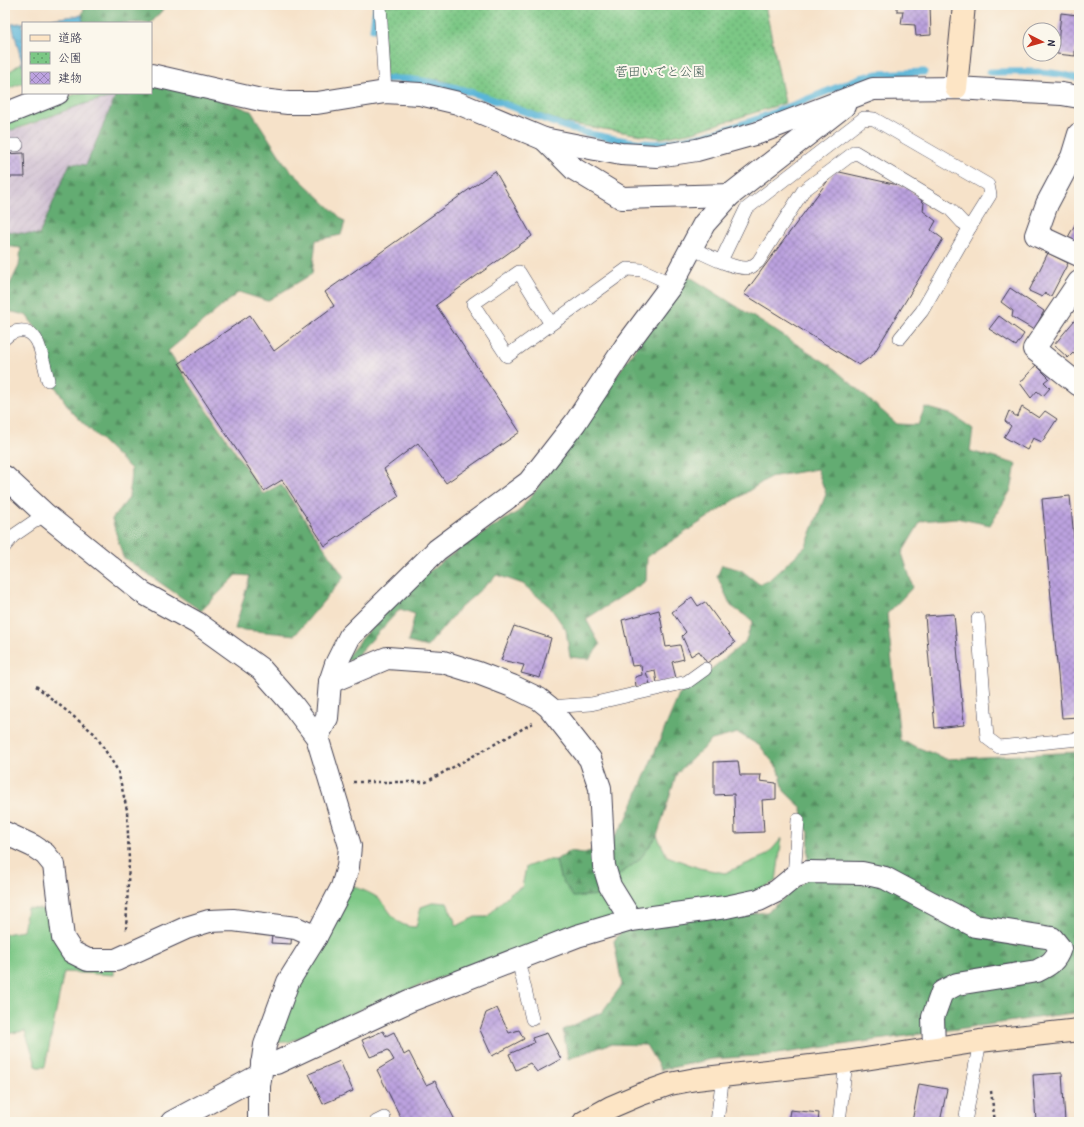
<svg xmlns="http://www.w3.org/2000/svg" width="1084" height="1127" viewBox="0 0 1084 1127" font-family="'Patrick Hand','Klee One',sans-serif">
	<defs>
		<pattern id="industrial-furrows" width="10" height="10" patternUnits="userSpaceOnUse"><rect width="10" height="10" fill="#cebed2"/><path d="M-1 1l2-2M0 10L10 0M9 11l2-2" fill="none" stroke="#b1a3b5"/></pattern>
		<pattern id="forest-firs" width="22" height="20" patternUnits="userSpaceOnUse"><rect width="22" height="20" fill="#64ac72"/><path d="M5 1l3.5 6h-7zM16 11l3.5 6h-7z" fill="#528c5f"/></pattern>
		<pattern id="park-dots" width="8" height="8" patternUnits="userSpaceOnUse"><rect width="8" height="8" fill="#7bc785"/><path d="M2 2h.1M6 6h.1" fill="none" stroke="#64a16e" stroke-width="1.8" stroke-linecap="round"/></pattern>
		<pattern id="water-ripples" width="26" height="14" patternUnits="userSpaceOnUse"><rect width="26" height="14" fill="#5ab5d8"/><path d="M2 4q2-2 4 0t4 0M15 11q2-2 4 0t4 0" fill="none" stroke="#4a93b0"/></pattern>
		<pattern id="building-cross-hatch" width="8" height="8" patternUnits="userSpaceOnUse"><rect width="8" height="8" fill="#bca2df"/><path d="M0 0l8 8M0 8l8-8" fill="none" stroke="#9884b6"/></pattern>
	</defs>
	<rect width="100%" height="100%" fill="#fbf7ec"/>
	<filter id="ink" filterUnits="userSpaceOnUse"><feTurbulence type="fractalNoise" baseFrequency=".025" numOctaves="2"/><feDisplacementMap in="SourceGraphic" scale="8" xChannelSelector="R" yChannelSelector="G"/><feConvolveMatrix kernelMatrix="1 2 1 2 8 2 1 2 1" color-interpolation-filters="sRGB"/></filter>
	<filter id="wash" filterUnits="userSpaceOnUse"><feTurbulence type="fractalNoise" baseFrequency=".012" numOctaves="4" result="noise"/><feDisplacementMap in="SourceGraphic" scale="16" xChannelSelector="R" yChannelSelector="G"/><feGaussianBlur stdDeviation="0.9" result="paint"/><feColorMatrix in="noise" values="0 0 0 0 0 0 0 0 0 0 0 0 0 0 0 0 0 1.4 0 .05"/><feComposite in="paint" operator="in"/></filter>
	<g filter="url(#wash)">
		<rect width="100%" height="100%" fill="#f6e2c9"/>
		<path fill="url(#industrial-furrows)" d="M115 97 86 165 70 163 38 236 5 231V132L25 127 93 100Z"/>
		<g fill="#7bc785" stroke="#4e7460">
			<path d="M21 63 23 67V83L5 90V75Z"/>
			<path d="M78 93H117L115 97C77 102 43 122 5 132V122Z"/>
			<path d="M657 836 667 856 699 868 725 873 767 855 782 838 776 881 747 896 453 973 384 999 289 1042 271 1043 296 976 348 884C357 888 367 891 375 896 391 906 391 927 416 927L421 907 435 902 447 903 457 926 475 917H487L510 893 522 887 526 867 545 860H556L560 877 615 878 639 860Z"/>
			<path d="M27 908 49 910 57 938 114 964V975L64 972 45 1067H37L25 1031 5 1034V934L23 931Z"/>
		</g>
		<g fill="url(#forest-firs)" stroke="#436756">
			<path d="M85 5H167L151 23H83L82 15Z"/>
			<path d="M151 83 194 89 251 111 287 167 345 222 341 235 316 240 312 274 267 301 239 292 168 351 263 494 281 484 344 577 295 635 235 629 250 576 237 575 201 611 123 557 112 519 129 498 131 469 71 411 51 380 38 331 26 315 8 311 5 313V294L19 266 21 248 5 246V231L39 235 70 163 86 165 117 93H151Z"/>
			<path d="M687 275 831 366 897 424 918 425 925 407 953 415 973 429 970 451 1016 464 1011 490 990 525 956 518 921 521 902 553 913 587 887 614 900 740 946 759 1079 752V1012L769 1055 712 1059 661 1070 646 1045 609 1044 568 1059 563 1030 602 1012 622 985 614 941 626 925 767 912 807 879 809 832 804 827 802 808 784 791 779 770 760 746 738 733 712 740 677 773 657 836 639 860 615 878 604 895 573 897 560 877 556 860 569 851 584 853 608 846 626 820 679 695 745 642 753 621 731 606 717 576 722 565 741 570 759 584 768 581 806 546 826 494 817 469 770 477 647 557 646 581 586 619 600 645 589 659 570 657 566 630 550 607 523 584 497 575 459 609 427 647 408 642 415 614 400 609 354 659 343 661 402 592 463 546 519 511 537 489Z"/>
		</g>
		<path fill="url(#park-dots)" stroke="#4e7460" d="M382 5H765L785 103 693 132 661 138 565 123 441 80 385 76Z"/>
		<path fill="url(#water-ripples)" stroke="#3e6c8a" d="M82 15 83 23H23V67L12 24Z"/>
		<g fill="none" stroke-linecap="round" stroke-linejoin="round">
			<g stroke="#5ab5d8" stroke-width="7">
				<path d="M373 29 376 7"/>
				<path d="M990 72C1020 72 1051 69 1079 79"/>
				<path d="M383 79C445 75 505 106 563 126 586 134 641 146 665 143 732 134 797 103 860 78L877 74 924 72"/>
			</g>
		</g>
		<g id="blocks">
			<g fill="url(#building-cross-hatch)">
				<path d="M897 5H930L931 35 916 36 915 25 901 24 903 11H897Z"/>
				<path d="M1078 9 1079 50 1075 49V56L1057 54 1061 13 1077 15Z"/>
				<path d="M24 153 25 177H5V154Z"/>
				<path d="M495 171 532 236 436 305 520 432 446 483 418 443 384 469 399 496 325 546 282 480 264 491 179 363 250 315 274 351 334 306 325 292Z"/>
				<path d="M835 171 907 187 924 203 923 211 936 221 931 230 943 239 873 355 859 365 744 294Z"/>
				<path d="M1077 221 1079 222V245L1067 239Z"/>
				<path d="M1048 253 1068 263 1051 296 1045 293 1042 297 1029 291Z"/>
				<path d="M1010 288 1044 311 1034 330 1012 317 1013 311 1001 302Z"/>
				<path d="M1079 315V359L1073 353 1068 358 1054 345Z"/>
				<path d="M999 316 1024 334 1016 346 989 329Z"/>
				<path d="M1036 365 1049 378 1044 382 1050 388 1043 396 1037 391 1031 398 1020 383Z"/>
				<path d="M1022 407 1039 418 1045 411 1057 419 1042 442 1033 438 1027 450 1004 437 1011 426 1005 421 1009 411 1017 417Z"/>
				<path d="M1070 496 1079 591V717L1062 718 1042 499Z"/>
				<path d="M692 597 698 606 705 602 735 643 707 663 699 651 691 656 682 636 686 632 672 612Z"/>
				<path d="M659 610 666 647 680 645 684 659 672 662 676 678 657 684 655 670 646 672 650 684 636 687 635 677 642 675 641 665 632 666 622 620Z"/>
				<path d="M954 614 964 725 935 728 925 616Z"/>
				<path d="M514 626 551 638 540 678 521 673 524 665 501 660Z"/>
				<path d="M738 761 740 775H761L760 781 776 783V799L762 800 764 832 735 833 734 794 714 795V762Z"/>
				<path d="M273 929 292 930 291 944 271 943Z"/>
				<path d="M497 1008 509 1033 519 1030 524 1039 492 1056 480 1030 486 1013Z"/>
				<path d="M383 1031 386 1036 394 1032 404 1055 409 1052 426 1085 435 1081 456 1122H403L377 1070 394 1060 388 1050 370 1057 362 1040Z"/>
				<path d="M547 1033 561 1059 537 1072 530 1063 516 1070 509 1054 534 1043 532 1038Z"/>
				<path d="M340 1061 353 1091 323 1104 309 1074Z"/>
				<path d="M1062 1073 1065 1122H1036L1033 1075Z"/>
				<path d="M919 1084 947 1089 940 1122H912Z"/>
				<path d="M790 1110 819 1113 818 1122H788Z"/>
			</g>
		</g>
	</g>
	<g filter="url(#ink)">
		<use href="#blocks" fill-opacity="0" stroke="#423f50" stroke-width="1"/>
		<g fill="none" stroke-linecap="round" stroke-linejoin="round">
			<g stroke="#423f50" stroke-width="14">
				<g id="lane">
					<path d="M380 5 385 92"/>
					<path d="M5 145H17"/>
					<path d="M692 248C704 254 738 272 751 267 753 266 756 263 758 262L803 191 855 152 950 209 962 222 970 227 990 195 988 185 874 119 864 118 746 209 721 261"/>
					<path d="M551 324 519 272 473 304 507 356 627 269 642 270 672 284"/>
					<path d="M5 338C13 330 27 327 35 338 40 343 46 372 48 380"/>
					<path d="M900 338 922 311 970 227"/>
					<path d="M5 546 13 536 45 514"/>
					<path d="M978 619 987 738 999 747 1079 739"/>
					<path d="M549 707 591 704 687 682 705 669"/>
					<path d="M794 877 798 820"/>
					<path d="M518 960 532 1019"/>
					<path d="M376 1122 384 1118"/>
					<path d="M717 1122 723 1075"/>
					<path d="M839 1122 846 1062"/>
					<path d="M965 1122 980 1041"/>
				</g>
			</g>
			<g stroke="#423f50" stroke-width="24">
				<g id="street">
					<path d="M151 75 261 100 288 103H317L385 92 420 94 458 103 544 139 621 154 657 156 697 150 758 133 873 89 956 88 1062 94 1079 97"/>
					<path d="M5 114 58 93"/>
					<path d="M1079 134 1072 157 1047 204 1036 235 1079 255"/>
					<path d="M544 139 574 169 622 198 730 195"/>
					<path d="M1079 282 1034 349 1079 385"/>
					<path d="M5 477 45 514 143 593 197 623 261 669 292 704 317 737 350 846 348 867 342 887 316 937 288 982 265 1045 259 1086V1122"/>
					<path d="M330 682 387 658 443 662 478 673 512 686 539 699 549 707 590 759 600 788 604 866 610 886 631 920"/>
					<path d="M317 737 327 718 330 682 336 664 350 636 437 550 529 482 575 423 625 347 672 284 704 224 730 195 844 106"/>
					<path d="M5 833 33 846 45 854 54 865 63 938 72 952 88 960H116L186 928 209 921 233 920 296 928 316 937"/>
					<path d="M262 1063H276L409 1001 577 936 631 920 726 907 759 900 777 891 794 877 808 872 862 873 885 878 975 926 1052 938 1060 948C1056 961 1049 965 1037 971L957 984 942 992 933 1017 934 1048"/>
					<path d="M172 1122 260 1075"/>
				</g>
			</g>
			<g stroke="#423f50" stroke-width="24">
				<g id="secondary">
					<path d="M956 88 964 5"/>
					<path d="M584 1122 611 1107 639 1095 670 1084 696 1079 846 1062 980 1041 1079 1030"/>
				</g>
			</g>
			<g stroke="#423f50" stroke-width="2.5" stroke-dasharray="3 3" stroke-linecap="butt">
				<path d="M36 686 95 734 118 771 127 810 129 861 126 931"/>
				<path d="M353 782H426L533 723"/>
				<path d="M991 1091 995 1122"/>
			</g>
			<use href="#lane" stroke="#fff" stroke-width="13"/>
			<use href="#street" stroke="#fff" stroke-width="22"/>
			<use href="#secondary" stroke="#fde5c5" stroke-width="22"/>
		</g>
	</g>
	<g text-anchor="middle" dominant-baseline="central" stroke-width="4" stroke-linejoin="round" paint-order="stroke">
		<g font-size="13" fill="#415c55" stroke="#fbf7ec">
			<text x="660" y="71">菅田いでと公園</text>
		</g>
	</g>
	<rect width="1084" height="1127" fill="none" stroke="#fbf7ec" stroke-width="20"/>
	<rect x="22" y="22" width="130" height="72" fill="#fbf7ec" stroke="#a4a2a5"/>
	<rect x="30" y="35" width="20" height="6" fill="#fde5c5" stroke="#a4a2a5"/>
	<text x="58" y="42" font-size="12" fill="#22223b">道路</text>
	<rect x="30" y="52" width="20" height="12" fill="url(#park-dots)" stroke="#a4a2a5"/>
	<text x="58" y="62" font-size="12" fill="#22223b">公園</text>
	<rect x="30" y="72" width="20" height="12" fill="url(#building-cross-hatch)" stroke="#a4a2a5"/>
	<text x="58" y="82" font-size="12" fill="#22223b">建物</text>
	<g transform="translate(1042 42) rotate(96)"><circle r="19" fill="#fbf7ec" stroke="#a4a2a5"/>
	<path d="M0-3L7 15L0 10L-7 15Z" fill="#c8321e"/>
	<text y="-6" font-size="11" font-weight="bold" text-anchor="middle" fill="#22223b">N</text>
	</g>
</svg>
